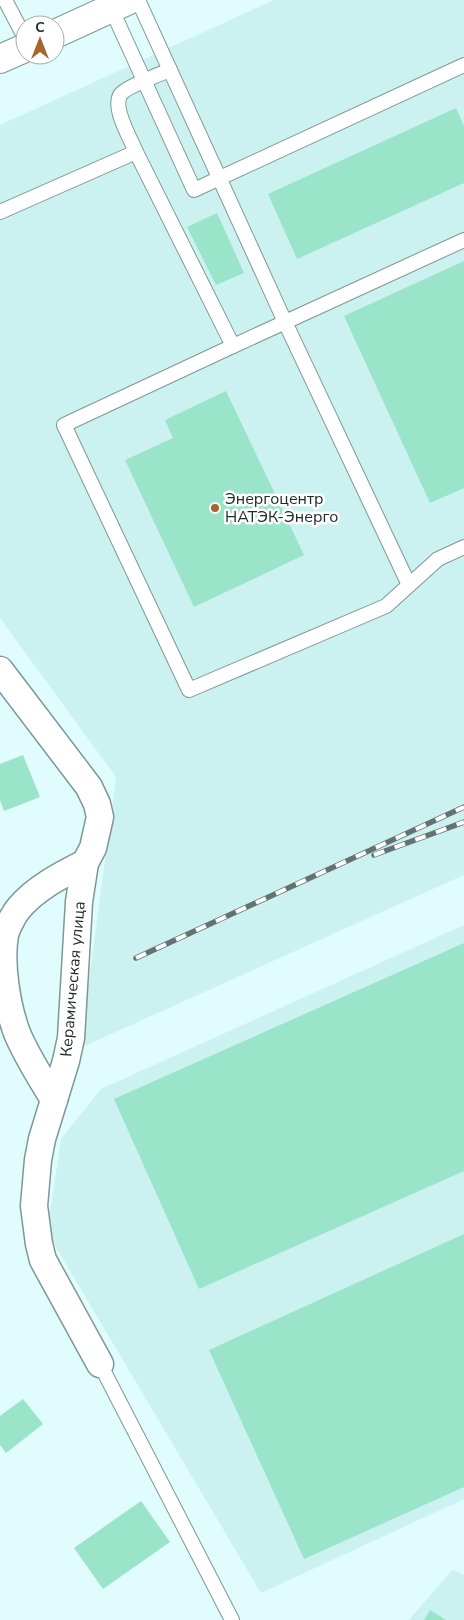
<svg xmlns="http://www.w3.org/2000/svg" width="464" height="1620" viewBox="0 0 464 1620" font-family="'Nunito Sans',sans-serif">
	<rect width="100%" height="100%" fill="#e0fcfc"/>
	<g fill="#ccf1f1">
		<path d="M274 0H464V875L80 1048 116 777 0 618V125Z"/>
		<path d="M464 925V1499L261 1593 47 1232 61 1139 101 1089Z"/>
		<path d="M453 1569 464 1575V1620H409Z"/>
	</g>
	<g fill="#9ae4c9">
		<path d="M456 108 464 126V183L297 259 268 194Z"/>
		<path d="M217 213 244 273 216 285 187 227Z"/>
		<path d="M464 261V488L430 503 344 316Z"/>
		<path d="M226 391 304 555 194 607 125 460 173 438 165 420Z"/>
		<path d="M23 755 40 797 4 811 0 800V764Z"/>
		<path d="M464 943V1171L199 1289 114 1099Z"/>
		<path d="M464 1234V1487L304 1559 209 1350Z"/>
		<path d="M23 1399 43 1424 6 1453 0 1445V1416Z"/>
		<path d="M141 1501 170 1542 103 1589 74 1548Z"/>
		<path d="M430 1610 446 1620H424Z"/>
	</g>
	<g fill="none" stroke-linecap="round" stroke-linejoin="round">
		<g stroke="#7d9797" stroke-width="16">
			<g id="lane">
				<path d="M5 0 25 38"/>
				<path d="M138 0 285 322 409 585"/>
				<path d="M111 8 194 190 464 65"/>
				<path d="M136 152C131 139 111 107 121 94 126 87 160 74 170 70"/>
				<path d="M0 212 136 152 233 346 64 425 189 690 386 606 438 559 464 547"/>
				<path d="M233 346 464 240"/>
				<path d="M100 1364 232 1620"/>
			</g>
		</g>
		<g stroke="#7d9797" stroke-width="29">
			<g id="street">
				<path d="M0 670 89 787 97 804 100 817 93 848 85 863 79 902 71 1038 66 1061 42 1139 38 1160 34 1206 39 1244 43 1260 100 1364"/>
				<path d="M54 1100C41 1078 27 1057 17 1033 7 1006 0 963 5 935 7 927 14 914 19 908 36 888 61 875 85 863"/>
			</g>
		</g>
		<g stroke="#7d9797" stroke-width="30">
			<g id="secondary">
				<path d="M55 34 129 0"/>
				<path d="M0 59 25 48"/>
			</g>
		</g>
		<use href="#lane" stroke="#fff" stroke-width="14"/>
		<use href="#street" stroke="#fff" stroke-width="26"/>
		<use href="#secondary" stroke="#fff" stroke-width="28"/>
		<g stroke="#637373" stroke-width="5.5">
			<g id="rail">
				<path d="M374 855 464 822"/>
				<path d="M136 958 464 807"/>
			</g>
		</g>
		<use href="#rail" stroke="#fff" stroke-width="4" stroke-dasharray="11" stroke-linecap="butt"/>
	</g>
	<circle fill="#a6662f" stroke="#fff" stroke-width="2" cx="215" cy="508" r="5"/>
	<g text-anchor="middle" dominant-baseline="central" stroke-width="5" stroke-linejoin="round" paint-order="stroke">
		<g font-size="16" fill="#212b2b" stroke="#fff" text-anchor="start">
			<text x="225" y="499">Энергоцентр<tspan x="225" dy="18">НАТЭК-Энерго</tspan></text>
		</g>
		<g font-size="16" fill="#212b2b" stroke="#fff">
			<text transform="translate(73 979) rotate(-85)">Керамическая улица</text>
		</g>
	</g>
	<g transform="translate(40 40)"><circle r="24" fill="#ffffff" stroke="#a6aaaa"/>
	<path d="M0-4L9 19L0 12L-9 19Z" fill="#a6662f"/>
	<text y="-8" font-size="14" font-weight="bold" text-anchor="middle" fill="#212b2b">С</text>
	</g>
</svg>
